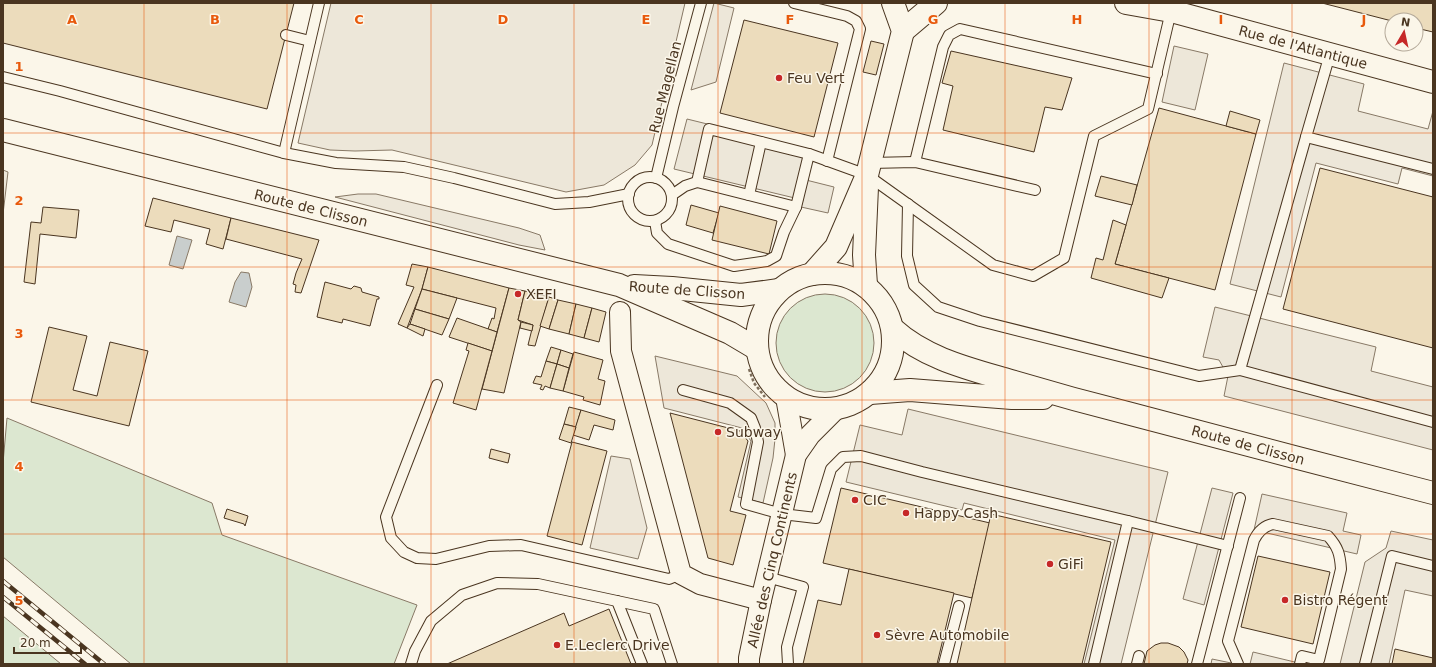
<svg xmlns="http://www.w3.org/2000/svg" width="1436" height="667" viewBox="0 0 1436 667" font-family="'DejaVu Sans',sans-serif">
	<rect width="100%" height="100%" fill="#fbf6e9"/>
	<g fill="#dce7d0" stroke="#887966">
		<circle cx="825" cy="343" r="49"/>
		<path d="M7 418 212 503 222 535 417 605 394 664H131L3 557V463Z"/>
		<path d="M3 616 61 664H3Z"/>
	</g>
	<g fill="#ede7d9" stroke="#887966">
		<path d="M331 3H685L652 145 635 165 604 185 566 192 392 150 355 151 330 150 298 143Z"/>
		<path d="M714 3 734 8 716 82 691 90Z"/>
		<path d="M1174 46 1208 54 1195 110 1162 102Z"/>
		<path d="M1284 63 1364 84 1358 111 1428 129 1433 111V176L1402 168 1398 184 1316 163 1281 297 1230 284Z"/>
		<path d="M687 119 813 150 806 180 834 187 828 213 801 207 803 200 674 169Z"/>
		<path d="M3 170 8 172 3 214Z"/>
		<path d="M358 194H376L519 228 540 235 545 250 519 245 335 197Z"/>
		<path d="M1215 307 1376 347 1371 371 1433 387V450L1224 396 1228 376 1219 360 1203 357Z"/>
		<path d="M655 356 737 376 766 403 775 423V439L773 458 763 503 738 497 751 441 742 428 664 408Z"/>
		<path d="M908 409 1168 472 1121 664H1084L1115 540 964 503 962 510 846 482 860 425 902 435Z"/>
		<path d="M611 456 630 459 647 528 638 559 590 548Z"/>
		<path d="M1212 488 1233 493 1204 605 1183 599Z"/>
		<path d="M1262 494 1347 513 1343 531 1361 535 1357 554 1254 530Z"/>
		<path d="M1391 531 1433 540V596L1405 590 1389 664H1340L1365 562 1386 548Z"/>
		<path d="M1253 652 1303 664H1250Z"/>
		<path d="M1212 659 1236 664H1211Z"/>
	</g>
	<g fill="#c9cecd" stroke="#887966">
		<path d="M177 236 192 240 183 269 169 265Z"/>
		<path d="M241 272 249 273 252 287 246 307 229 302 235 282Z"/>
	</g>
	<g fill="#ecdcbc" stroke="#4a3520">
		<path d="M3 3H294L267 109 3 43Z"/>
		<path d="M1322 3H1433V32L1416 28V20H1392V21Z"/>
		<path d="M744 20 838 43 814 137 720 113Z"/>
		<path d="M871 41 884 44 876 75 863 72Z"/>
		<path d="M951 51 1072 78 1062 110 1045 107 1034 152 943 130 953 86 942 83Z"/>
		<path d="M1159 108 1256 134 1215 290 1115 264Z"/>
		<path d="M1230 111 1260 120 1256 134 1226 126Z"/>
		<path d="M1320 168 1433 197V348L1283 309Z"/>
		<path d="M1101 176 1137 185 1132 205 1095 196Z"/>
		<path d="M153 198 231 218 223 249 206 244 210 229 174 220 171 232 145 226Z"/>
		<path d="M691 205 719 213 713 233 686 225Z"/>
		<path d="M720 206 777 221 769 254 712 240Z"/>
		<path d="M43 207 79 210 76 238 40 234 35 284 24 282 31 222 41 223Z"/>
		<path d="M231 218 319 240 301 293 295 292 296 285 293 284 296 273 302 259 226 239Z"/>
		<path d="M1113 220 1126 225 1115 264 1169 278 1162 298 1091 278 1096 258 1103 260Z"/>
		<path d="M412 264 428 267 422 289 407 328 398 324 414 287 406 285Z"/>
		<path d="M428 267 509 288 497 332 488 329 492 318 494 319 496 308 422 289Z"/>
		<path d="M325 282 351 289 354 286 361 288 362 292 379 297V299H377L370 326 343 319 342 323 317 317Z"/>
		<path d="M509 288 525 291 518 320 521 322 504 393 482 389Z"/>
		<path d="M422 289 457 298 449 319 415 309Z"/>
		<path d="M525 291 549 297 535 346 528 345 533 325 518 320Z"/>
		<path d="M549 297 558 300 549 329 540 326Z"/>
		<path d="M558 300 576 304 569 334 549 329Z"/>
		<path d="M576 304 592 308 584 338 569 334Z"/>
		<path d="M592 308 606 312 599 342 584 338Z"/>
		<path d="M415 309 449 319 442 335 410 324Z"/>
		<path d="M457 318 497 332 492 351 449 337Z"/>
		<path d="M521 322 533 325 532 331 520 328Z"/>
		<path d="M410 324 425 329 423 336 407 328Z"/>
		<path d="M49 327 87 336 73 390 97 396 110 342 148 351 129 426 31 402Z"/>
		<path d="M468 343 492 351 476 410 453 403 469 351 466 350Z"/>
		<path d="M551 347 561 350 557 364 546 361Z"/>
		<path d="M561 350 573 354 569 368 557 364Z"/>
		<path d="M574 352 603 360 598 379 605 381 600 405 583 400 584 397 563 391Z"/>
		<path d="M546 361 557 364 550 388 545 386 543 390 540 389 542 385 533 383 536 376 541 377Z"/>
		<path d="M557 364 569 368 563 391 550 388Z"/>
		<path d="M569 407 581 410 576 427 564 424Z"/>
		<path d="M581 410 615 420 613 430 594 425 589 440 573 435Z"/>
		<path d="M670 413 740 431 748 441 730 511 746 515 733 565 708 558Z"/>
		<path d="M564 424 576 427 571 443 559 439Z"/>
		<path d="M572 442 607 451 582 545 547 536Z"/>
		<path d="M491 449 510 454 508 463 489 458Z"/>
		<path d="M841 488 990 523 972 598 823 563Z"/>
		<path d="M227 509 248 516 245 526 244 524 224 518Z"/>
		<path d="M991 514 1111 542 1082 664H957Z"/>
		<path d="M1258 556 1330 572 1313 644 1241 627Z"/>
		<path d="M849 569 954 593 937 664H803L818 600 841 605Z"/>
		<path d="M609 609 631 664H447L564 613 569 626Z"/>
		<path d="M1161 643H1168L1179 647 1184 652 1188 660 1187 664H1144L1147 651 1155 645Z"/>
		<path d="M1395 649 1433 658V664H1392Z"/>
	</g>
	<g fill="none" stroke-linecap="round" stroke-linejoin="round">
		<g stroke="#4a3520" stroke-width="12">
			<g id="service">
				<path d="M794 3 847 16 856 21 860 29 827 161"/>
				<path d="M286 35 310 41"/>
				<path d="M1330 54 1306 137 1433 169"/>
				<path d="M3 77 60 91 284 153 336 163 404 167 454 178 555 204 589 202 629 194"/>
				<path d="M1306 137 1240 370 1433 422"/>
				<path d="M284 153 319 3"/>
				<path d="M915 162 943 47 949 35 960 29 1157 74"/>
				<path d="M870 163 915 162 1035 190"/>
				<circle cx="650" cy="199" r="22"/>
				<path d="M656 178 673 107 701 3"/>
				<path d="M672 195 685 186 697 182"/>
				<path d="M749 195 761 142"/>
				<path d="M908 204 907 256 914 285 938 307 980 321 1199 376 1240 370"/>
				<path d="M796 207 697 182 709 129 809 154"/>
				<path d="M655 221 657 233 668 244 734 266 767 261 776 256 784 232 796 207 809 154 867 175 993 265 1033 276 1064 258 1094 136 1148 109 1171 11"/>
				<path d="M437 385 386 517 391 538 404 552 417 558 436 559 489 546 521 545 669 579 681 574"/>
				<path d="M683 390 730 403 751 418 755 428 758 442 746 504 782 514 816 518 831 469 843 457 861 456 922 472 1128 521 1094 664"/>
				<path d="M1128 521 1228 546"/>
				<path d="M767 577 803 587 787 647 788 664"/>
				<path d="M617 601 642 664"/>
				<path d="M411 664 415 651 431 621 462 595 497 583 538 584 654 609 672 664"/>
				<path d="M944 664 959 606"/>
				<path d="M1137 664 1139 656"/>
				<path d="M1197 664 1240 498"/>
				<path d="M1238 664 1228 641 1254 540C1258 532 1263 526 1273 524L1328 536C1338 547 1340 554 1341 569L1319 660 1302 656 1300 664"/>
				<path d="M1365 664 1392 556 1433 566"/>
			</g>
		</g>
		<g stroke="#4a3520" stroke-width="22">
			<g id="minor">
				<path d="M620 312 621 351 681 574 700 584 761 600"/>
				<path d="M786 397 796 455"/>
				<path d="M749 664V658L761 600 796 455 810 435 836 409"/>
			</g>
		</g>
		<g stroke="#4a3520" stroke-width="24">
			<g id="tertiary">
				<path d="M1126 3 1171 11 1433 82"/>
				<path d="M903 31 936 3"/>
				<path d="M812 274 836 247 867 175 903 31 893 3"/>
				<path d="M866 285 864 255 867 187"/>
			</g>
		</g>
		<g stroke="#4a3520" stroke-width="24">
			<g id="secondary">
				<path d="M3 130 619 285 730 333 757 349"/>
				<circle cx="825" cy="341" r="68"/>
				<path d="M634 286 672 288 741 295 779 290"/>
				<path d="M893 329C926 359 970 369 1011 381 1051 393 1091 404 1131 414 1232 441 1332 467 1433 493"/>
				<path d="M870 393 910 390 1012 398H1043"/>
			</g>
		</g>
		<path stroke="#7f6f5c" stroke-width="2.5" stroke-dasharray="3 2" stroke-linecap="butt" d="M749 369 754 383 765 397"/>
		<use href="#service" stroke="#fbf6e9" stroke-width="10"/>
		<use href="#minor" stroke="#fbf6e9" stroke-width="20"/>
		<use href="#tertiary" stroke="#fbf6e9" stroke-width="22"/>
		<use href="#secondary" stroke="#fbf6e9" stroke-width="22"/>
		<g stroke="#4a3520" stroke-width="4.5">
			<g id="rail">
				<path d="M3 581 104 664"/>
				<path d="M3 597 85 664"/>
			</g>
		</g>
		<use href="#rail" stroke="#fbf6e9" stroke-width="3" stroke-dasharray="9" stroke-linecap="butt"/>
	</g>
	<path fill="none" stroke="#e8590c" stroke-width="1" stroke-opacity="0.55" d="M144 3V664M287 3V664M431 3V664M574 3V664M718 3V664M862 3V664M1005 3V664M1149 3V664M1292 3V664M3 133H1433M3 267H1433M3 400H1433M3 534H1433"/>
	<g fill="#c62828" stroke="#fbf6e9" stroke-width="1.5">
		<circle cx="779" cy="78" r="4"/>
		<circle cx="518" cy="294" r="4"/>
		<circle cx="718" cy="432" r="4"/>
		<circle cx="855" cy="500" r="4"/>
		<circle cx="906" cy="513" r="4"/>
		<circle cx="1050" cy="564" r="4"/>
		<circle cx="1285" cy="600" r="4"/>
		<circle cx="877" cy="635" r="4"/>
		<circle cx="557" cy="645" r="4"/>
	</g>
	<g text-anchor="middle" dominant-baseline="central" stroke-width="3" stroke-linejoin="round" paint-order="stroke">
		<g font-size="14" fill="#4a3520" stroke="#fbf6e9">
			<text transform="translate(1303 47) rotate(15)">Rue de l'Atlantique</text>
			<text transform="translate(665 87) rotate(-76)">Rue Magellan</text>
			<text transform="translate(311 208) rotate(14)">Route de Clisson</text>
			<text transform="translate(687 290) rotate(4)">Route de Clisson</text>
			<text transform="translate(1248 445) rotate(15)">Route de Clisson</text>
			<text transform="translate(772 560) rotate(-77)">Allée des Cinq Continents</text>
		</g>
		<g font-size="14" fill="#4a3520" stroke="#fbf6e9" text-anchor="start">
			<text x="787" y="78">Feu Vert</text>
			<text x="526" y="294">XEFI</text>
			<text x="726" y="432">Subway</text>
			<text x="863" y="500">CIC</text>
			<text x="914" y="513">Happy Cash</text>
			<text x="1058" y="564">GiFi</text>
			<text x="1293" y="600">Bistro Régent</text>
			<text x="885" y="635">Sèvre Automobile</text>
			<text x="565" y="645">E.Leclerc Drive</text>
		</g>
	</g>
	<g font-size="13" text-anchor="middle" font-weight="bold" fill="#e8590c" stroke="#fbf6e9" stroke-width="3" stroke-linejoin="round" paint-order="stroke">
		<text x="72" y="24">A</text>
		<text x="215" y="24">B</text>
		<text x="359" y="24">C</text>
		<text x="503" y="24">D</text>
		<text x="646" y="24">E</text>
		<text x="790" y="24">F</text>
		<text x="933" y="24">G</text>
		<text x="1077" y="24">H</text>
		<text x="1221" y="24">I</text>
		<text x="1364" y="24">J</text>
		<text x="19" y="71">1</text>
		<text x="19" y="205">2</text>
		<text x="19" y="338">3</text>
		<text x="19" y="471">4</text>
		<text x="19" y="605">5</text>
	</g>
	<rect width="1436" height="667" fill="none" stroke="#4a3520" stroke-width="8"/>
	<g transform="translate(1404 32) rotate(9)"><circle r="19" fill="#fbf6e9" stroke="#b4a999"/>
	<path d="M0-3L7 15L0 10L-7 15Z" fill="#c62828"/>
	<text y="-6" font-size="11" font-weight="bold" text-anchor="middle" fill="#4a3520">N</text>
	</g>
	<path d="M14 647v6h67v-6" fill="none" stroke="#4a3520" stroke-width="2"/>
	<text x="20" y="647" font-size="12" fill="#4a3520" stroke="#fbf6e9" stroke-width="3" paint-order="stroke">20 m</text>
</svg>
